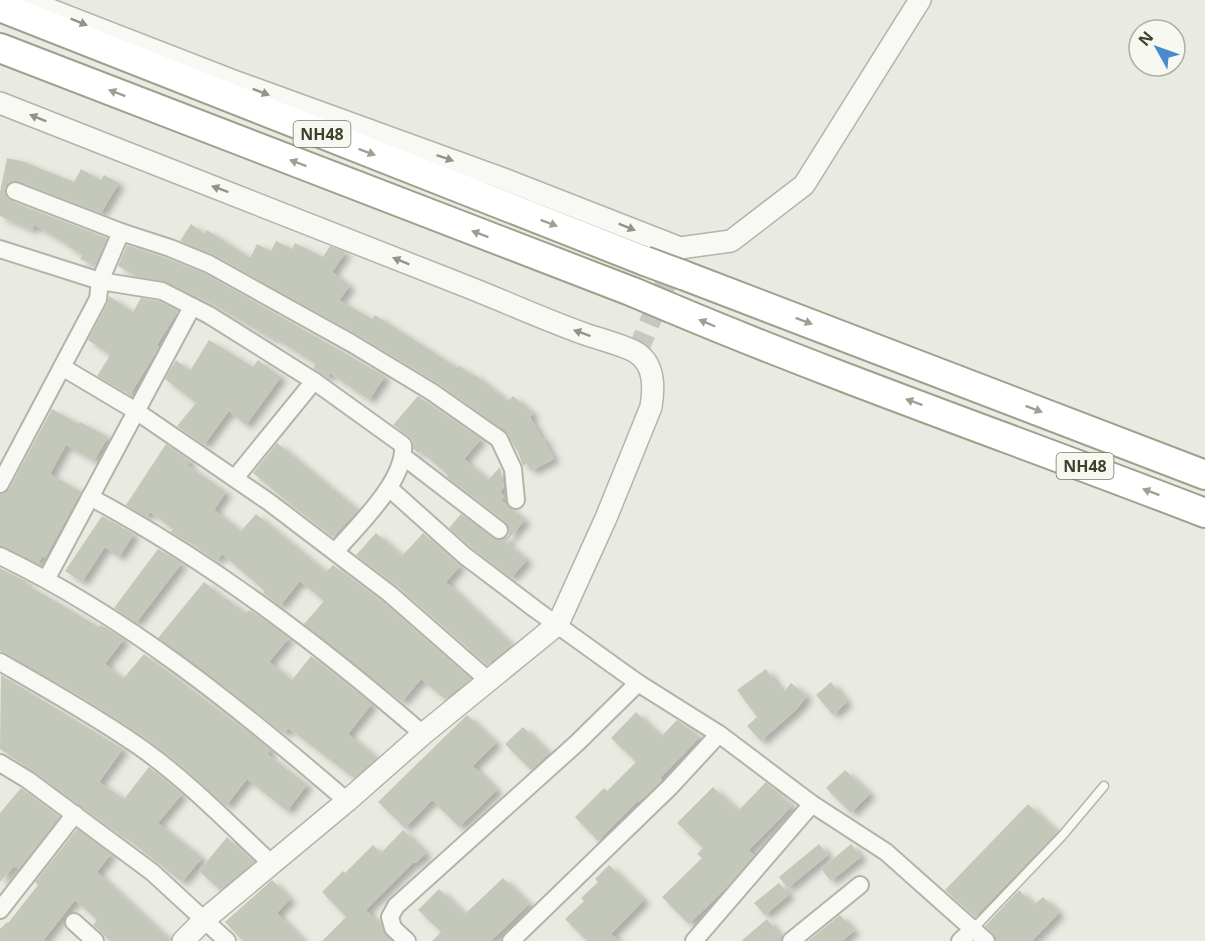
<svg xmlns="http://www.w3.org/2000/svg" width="1205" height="941" viewBox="0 0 1205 941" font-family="'Open Sans',sans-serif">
	<defs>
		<filter id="shadow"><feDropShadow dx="6" dy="4" stdDeviation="3" flood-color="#0004"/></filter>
	</defs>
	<rect width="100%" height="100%" fill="#e9ebe3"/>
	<g fill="#c4c8ba" filter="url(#shadow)">
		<path d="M7 158 22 161 74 182 81 169 101 180 104 175 119 183 101 213 19 181 9 183 5 188 7 197 11 201 107 238 95 266 80 259 83 254 68 247 69 245 34 225 32 230 0 216V192Z"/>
		<path d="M191 224 205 234 207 230 250 258 257 244 271 251 276 241 292 249 295 243 323 257 330 246 346 252 332 272 350 286 339 300 372 319 375 315 458 368 460 366 472 376 474 374 508 401 513 396 533 413 530 417 542 439 546 437 547 438 544 441 554 459 531 471 526 463 523 466 518 452 505 431 438 383 356 334 214 255 180 241Z"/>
		<path d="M127 245 166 258 204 273 385 376 369 400 330 373 327 378 313 368 316 364 273 337 272 339 207 301 166 282 136 276 118 266Z"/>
		<path d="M109 296 133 312 141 298 159 301 178 311 157 345 159 347 130 395 97 376 109 357 108 356 109 354 88 340 107 304Z"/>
		<path d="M209 340 253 367 258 360 281 377 246 425 229 411 204 445 177 426 196 403 165 379 176 360 190 371Z"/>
		<path d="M418 396 481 439 464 459 488 480 500 467 504 487 500 492 504 496 501 500 525 520 506 542 527 560 511 578 472 548 449 528 461 514 493 538 498 540 508 536 509 531 506 522 447 477 448 475 420 451 418 453 413 449V441L410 437 393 425Z"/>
		<path d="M52 409 79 424 80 422 108 437 94 461 66 445 50 474 81 492 45 558 42 556 38 564 0 546V494L9 489Z"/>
		<path d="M277 443 358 510 333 537 291 505 253 473Z"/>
		<path d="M166 444 190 461 187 465 226 492 214 510 241 531 256 514 326 572 333 565 383 602 471 679 445 699 421 679 402 702 304 624 324 601 300 581 280 606 263 593 265 591 222 554 216 561 195 546 171 532 173 529 150 512 146 517 126 505Z"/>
		<path d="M102 516 134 534 119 557 105 547 82 582 65 571Z"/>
		<path d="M376 533 402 556 423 533 460 566 446 582 512 645 487 665 397 586 356 555Z"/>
		<path d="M158 549 182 563 136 623 114 608Z"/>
		<path d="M0 568 27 582 26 584 99 627 101 625 124 639 105 664 123 679 144 654 259 740 271 750 267 754 307 785 287 811 247 779 226 806 179 764 143 736 75 693 0 651Z"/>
		<path d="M204 582 225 599 226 598 245 613 250 610 289 638 269 662 292 680 311 656 372 704 348 734 377 758 354 778 288 728 284 734 230 691 158 638Z"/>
		<path d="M766 669 783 693 791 683 807 696 797 709 761 741 747 726 757 717 737 690Z"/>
		<path d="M1 675 123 749 99 782 124 799 149 767 182 794 158 823 202 858 182 882 125 837 124 838 34 772 0 749Z"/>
		<path d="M831 682 847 702 833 715 816 695Z"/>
		<path d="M636 712 661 737 677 720 700 737 660 778 662 780 639 802 638 801 598 841 575 817 604 788 607 791 636 762 611 738Z"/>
		<path d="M467 715 496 743 473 766 497 790 459 827 432 800 405 828 378 802Z"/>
		<path d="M523 727 549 753 531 770 505 744Z"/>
		<path d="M845 770 870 794 851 813 826 788Z"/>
		<path d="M766 782 792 806 749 850 754 855 729 885 689 924 662 897 702 858 697 854 703 848 677 823 713 787 738 811Z"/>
		<path d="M21 788 60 817 19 869 14 866 0 882V813Z"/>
		<path d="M1028 804 1057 832 975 917 945 890Z"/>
		<path d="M77 829 111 854 97 872 171 941H110L93 925 97 920 75 900 43 941H0V929L7 922 8 923 38 885 35 882Z"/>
		<path d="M403 830 426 853 416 863 414 862 366 910 382 926 385 935 392 941H322L346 917 322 892 343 871 345 873 373 845 381 853Z"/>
		<path d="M227 837 254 862 220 890 199 871Z"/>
		<path d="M819 844 828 855 788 888 779 877Z"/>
		<path d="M851 844 861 857 831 881 821 869Z"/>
		<path d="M609 865 644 900 611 934 619 941H587L565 919 584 901 581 898 598 882 595 879Z"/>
		<path d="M503 878 529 904 491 941H432L441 932 418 910 439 889 465 914Z"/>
		<path d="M272 880 290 899 277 913 304 941H243L225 922Z"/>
		<path d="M779 883 789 895 765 915 754 903Z"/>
		<path d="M1019 890 1034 905 1043 897 1059 913 1032 941H996L993 934 985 926Z"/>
		<path d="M840 915 854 931 842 941H808Z"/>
		<path d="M767 919 781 937V941H741Z"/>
	</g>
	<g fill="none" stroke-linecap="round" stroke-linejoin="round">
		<path stroke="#c6c9be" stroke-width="21" stroke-dasharray="21 10" stroke-linecap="butt" d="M637 353 676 259"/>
		<g stroke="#b1b5a8" stroke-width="11">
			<path id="service" d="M974 928 1062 836 1104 786"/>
		</g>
		<g stroke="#b1b5a8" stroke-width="20">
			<g id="minor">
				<path d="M15 191 121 232 170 248 209 264 351 343 432 392 499 439 513 469 516 500"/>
				<path d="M0 249 100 281 162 291 209 315 314 381 403 445C406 481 357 526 335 552"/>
				<path d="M62 367 136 411 269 502 390 594 488 680"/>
				<path d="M404 457 499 530"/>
				<path d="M235 478 314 381"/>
				<path d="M0 484 98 299 100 281 121 232"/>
				<path d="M389 488 465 556 535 609 638 683 719 734 812 804 886 852 986 941"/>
				<path d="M90 497C210 561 320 645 423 734"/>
				<path d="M0 556C129 618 239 708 347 801"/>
				<path d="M47 578 192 307"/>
				<path d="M0 662C46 688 93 715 137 745 186 779 228 823 272 864"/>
				<path d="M0 763 28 780 152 872 227 941"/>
				<path d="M0 910 75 814"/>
				<path d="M74 922 95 941"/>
				<path d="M407 941 393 928 390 917 396 906 577 743 638 683"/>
				<path d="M511 941 670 787 719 734"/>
				<path d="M694 941 812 804"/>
				<path d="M791 941 860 885"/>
				<path d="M960 941 974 928"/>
			</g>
		</g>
		<g stroke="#b1b5a8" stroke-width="24">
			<g id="tertiary">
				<path d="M25 0 231 80 501 178 680 248 731 241 804 185 920 0"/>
				<path d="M0 103C156 165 312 225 468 287 506 302 543 319 582 333 595 338 627 346 637 353 655 365 654 388 651 407L606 518 558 624 423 734 347 801 204 920 183 941"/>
			</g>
		</g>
		<g stroke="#9ba28a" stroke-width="32">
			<g id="trunk">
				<path d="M0 7 645 261"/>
				<path d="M0 48 633 292"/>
				<path d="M683 275 1205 475"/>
				<path d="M671 308C847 382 1027 444 1205 513"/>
			</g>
		</g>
		<use href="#service" stroke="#f8f9f5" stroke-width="8"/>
		<use href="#minor" stroke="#f8f9f5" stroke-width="16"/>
		<use href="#tertiary" stroke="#f8f9f5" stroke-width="21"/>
		<use href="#trunk" stroke="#fff" stroke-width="28"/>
		<g stroke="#9ba28a" stroke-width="32" stroke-linecap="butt">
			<g id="trunk-bridge">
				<path d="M645 261 683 275"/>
				<path d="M633 292 671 308"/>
			</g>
		</g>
		<use href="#trunk-bridge" stroke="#fff" stroke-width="28"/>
	</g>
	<defs><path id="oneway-solid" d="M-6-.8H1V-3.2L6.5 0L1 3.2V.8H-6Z" transform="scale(1.5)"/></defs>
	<g fill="#909585">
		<use href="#oneway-solid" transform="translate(79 22) rotate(22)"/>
		<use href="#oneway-solid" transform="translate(261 92) rotate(21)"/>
		<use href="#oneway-solid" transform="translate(38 118) rotate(-158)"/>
		<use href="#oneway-solid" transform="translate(445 158) rotate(19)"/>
		<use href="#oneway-solid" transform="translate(220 189) rotate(-160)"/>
		<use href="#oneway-solid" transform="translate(627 227) rotate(22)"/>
		<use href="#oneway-solid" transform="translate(401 261) rotate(-158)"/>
		<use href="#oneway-solid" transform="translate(582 333) rotate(-160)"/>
	</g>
	<g fill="#9da194">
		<use href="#oneway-solid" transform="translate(117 93) rotate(-159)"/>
		<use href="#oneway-solid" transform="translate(367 152) rotate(21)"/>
		<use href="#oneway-solid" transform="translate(298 163) rotate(-159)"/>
		<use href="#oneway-solid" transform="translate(549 223) rotate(21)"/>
		<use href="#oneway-solid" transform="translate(480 234) rotate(-159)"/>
		<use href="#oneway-solid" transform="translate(804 321) rotate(21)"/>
		<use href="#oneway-solid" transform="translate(707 323) rotate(-157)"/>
		<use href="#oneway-solid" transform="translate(914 402) rotate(-160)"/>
		<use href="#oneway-solid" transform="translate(1034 409) rotate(21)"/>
		<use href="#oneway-solid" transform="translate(1151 492) rotate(-159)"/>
	</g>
	<g text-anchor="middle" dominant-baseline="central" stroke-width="6" stroke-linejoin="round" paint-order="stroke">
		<g fill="#f7f8f2" stroke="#737966" stroke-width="1.5">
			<rect x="293.5" y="121" width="57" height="26" rx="4.5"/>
			<rect x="1056.5" y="453" width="57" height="26" rx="4.5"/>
		</g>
		<g font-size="16" font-weight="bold" fill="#3b432a">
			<text x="322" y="134">NH48</text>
			<text x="1085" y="466">NH48</text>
		</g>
	</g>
	<g transform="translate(1157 48) rotate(310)"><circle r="28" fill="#f7f8f2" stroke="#acb0a2" stroke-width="1.5"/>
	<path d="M0-4.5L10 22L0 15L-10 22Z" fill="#4989cf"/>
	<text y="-9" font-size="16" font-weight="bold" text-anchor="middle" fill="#3b432a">N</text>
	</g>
</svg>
